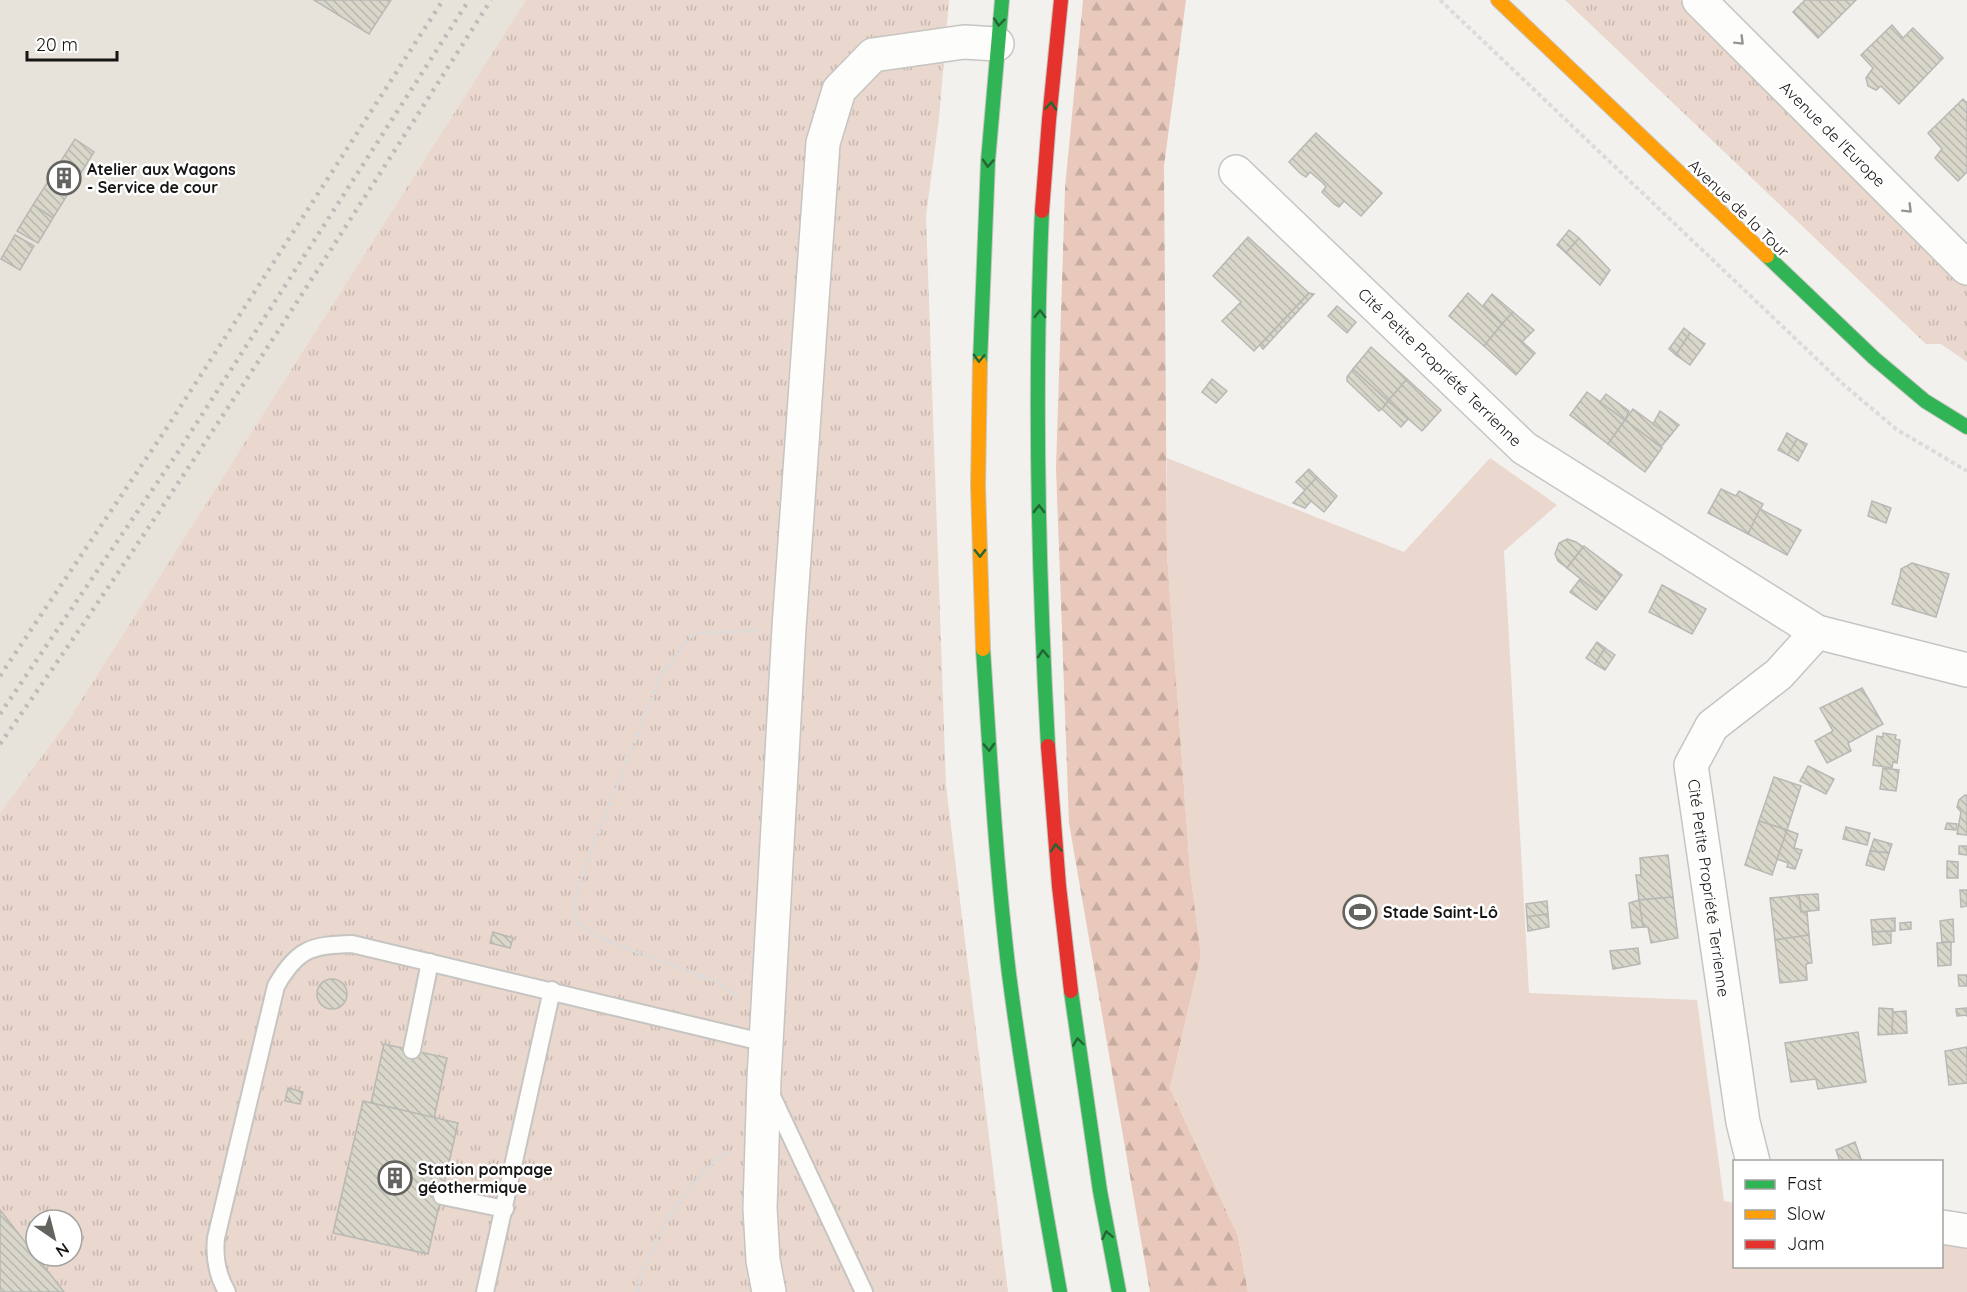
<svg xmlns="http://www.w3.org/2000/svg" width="1967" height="1292" viewBox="0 0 1967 1292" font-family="Quicksand,sans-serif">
	<defs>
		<pattern id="grass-tufts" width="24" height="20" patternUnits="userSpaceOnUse" patternTransform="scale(1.5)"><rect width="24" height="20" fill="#ead7cd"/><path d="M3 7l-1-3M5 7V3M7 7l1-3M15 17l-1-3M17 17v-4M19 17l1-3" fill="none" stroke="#c8b8af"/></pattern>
		<pattern id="forest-firs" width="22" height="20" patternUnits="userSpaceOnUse" patternTransform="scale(1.5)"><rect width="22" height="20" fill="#e9c9bb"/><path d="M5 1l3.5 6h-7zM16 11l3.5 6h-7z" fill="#c7aca0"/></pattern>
		<pattern id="building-back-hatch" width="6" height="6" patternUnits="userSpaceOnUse" patternTransform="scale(1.5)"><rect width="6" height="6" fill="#d9d6ca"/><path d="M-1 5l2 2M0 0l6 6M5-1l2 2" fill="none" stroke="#bab7ad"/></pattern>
	</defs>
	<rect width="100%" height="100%" fill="#f3f1ee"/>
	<path fill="#e7e2da" d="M0 0H526L68 721 0 813Z"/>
	<g fill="url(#grass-tufts)" fill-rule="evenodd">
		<path d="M526 0H949L939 118 926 216 946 786 1008 1292H0V813L68 721ZM36 1220H72V1256H36Z"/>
		<path d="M1565 0H1680L1967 285V362L1941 344H1926Z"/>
	</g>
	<path fill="url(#forest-firs)" d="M1083 0H1186L1164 166 1167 553 1190 870 1201 955 1170 1088 1238 1236 1248 1292H1150L1069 823 1056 468 1065 188Z"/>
	<path fill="#ead7cd" d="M1167 458 1404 552 1490 458 1557 505 1504 551 1529 993 1697 1000 1724 1201 1734 1203V1266H1942V1242L1967 1246V1292H1248L1238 1236 1170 1088 1201 955 1190 870 1167 553Z"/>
	<g fill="url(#building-back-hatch)" stroke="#b9b8b5" stroke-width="1.5">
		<path d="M314 0H391L369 34Z"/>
		<path d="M1805 0H1856L1818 38 1793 12Z"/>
		<path d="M1892 25 1903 38 1913 28 1943 58 1899 104 1881 86 1876 90 1868 86 1866 78 1873 68 1861 55Z"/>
		<path d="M1963 99 1967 103V172L1958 181 1935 158 1942 149 1928 133Z"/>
		<path d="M1316 133 1382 193 1361 216 1344 201 1339 207 1334 204 1322 192 1326 187 1323 183 1310 172 1306 177 1301 174 1289 162Z"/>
		<path d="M75 139 94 152 53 218 33 205Z"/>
		<path d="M33 205 53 218 38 243 17 231Z"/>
		<path d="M1569 230 1579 238 1566 253 1557 245Z"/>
		<path d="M15 235 34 246 20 270 1 259Z"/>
		<path d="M1248 237 1309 293 1254 351 1222 321 1241 302 1213 276Z"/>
		<path d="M1579 238 1610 270 1600 285 1566 253Z"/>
		<path d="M1309 293 1314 294 1263 349 1260 345Z"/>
		<path d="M1468 293 1502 324 1484 346 1449 316Z"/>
		<path d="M1492 294 1513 312 1502 324 1483 306Z"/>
		<path d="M1337 306 1356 322 1347 333 1328 316Z"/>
		<path d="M1513 312 1534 330 1522 342 1502 324Z"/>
		<path d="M1502 324 1535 353 1516 375 1484 346Z"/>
		<path d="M1684 328 1690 333 1676 355 1669 349Z"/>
		<path d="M1690 333 1705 344 1690 365 1676 355Z"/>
		<path d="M1371 347 1407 379 1388 401 1353 369Z"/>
		<path d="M1353 369 1388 401 1382 409 1379 411 1347 381V377Z"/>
		<path d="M1212 379 1227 391 1216 403 1202 392Z"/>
		<path d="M1407 379 1441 410 1422 431 1388 401Z"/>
		<path d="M1587 392 1625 420 1608 444 1570 415Z"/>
		<path d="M1606 394 1629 411 1625 420 1600 402Z"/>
		<path d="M1388 401 1408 419 1401 427 1382 409Z"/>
		<path d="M1633 409 1670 436 1661 447 1625 420Z"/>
		<path d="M1660 411 1679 425 1670 436 1653 424Z"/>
		<path d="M1625 420 1662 448 1645 472 1608 444Z"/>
		<path d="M1787 433 1797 439 1788 455 1778 450Z"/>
		<path d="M1797 439 1807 444 1798 461 1788 455Z"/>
		<path d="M1309 469 1317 477 1305 490 1296 482Z"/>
		<path d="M1317 477 1337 496 1324 512 1311 501 1305 508 1293 503Z"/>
		<path d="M1721 489 1736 496 1739 491 1763 504 1748 534 1708 513Z"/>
		<path d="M1872 501 1891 508 1886 523 1868 516Z"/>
		<path d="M1760 509 1801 530 1787 555 1748 534Z"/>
		<path d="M1567 539 1576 542 1583 547 1567 568 1558 561 1555 554 1559 543Z"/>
		<path d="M1584 546 1622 575 1605 598 1567 568Z"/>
		<path d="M1912 563 1949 574 1936 617 1892 604 1900 576 1901 569Z"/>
		<path d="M1580 579 1605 598 1596 610 1570 592Z"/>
		<path d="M1662 585 1706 609 1692 634 1649 612Z"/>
		<path d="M1597 642 1605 648 1595 664 1586 658Z"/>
		<path d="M1605 648 1615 655 1605 670 1595 664Z"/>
		<path d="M1862 688 1883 724 1848 743 1851 751 1827 763 1815 741 1833 731 1820 708Z"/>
		<path d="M1883 733 1896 735 1895 739 1900 740 1897 763 1893 762 1892 768 1873 765 1877 736 1883 737Z"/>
		<path d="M1808 766 1834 779 1826 794 1800 781Z"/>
		<path d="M1883 768 1899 770 1896 791 1880 789Z"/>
		<path d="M1774 777 1801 786 1787 830 1759 821Z"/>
		<path d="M1965 795H1967V835L1957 834 1961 812 1957 807 1959 800Z"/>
		<path d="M1759 821 1787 830 1772 875 1745 865Z"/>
		<path d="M1947 823 1957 824 1956 830 1945 829Z"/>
		<path d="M1846 827 1870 833 1867 845 1843 839Z"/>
		<path d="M1787 830 1798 834 1794 848 1802 850 1795 869 1787 867 1788 863 1777 859Z"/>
		<path d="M1874 839 1892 844 1889 853 1870 851Z"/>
		<path d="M1959 846H1967V855L1959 854Z"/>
		<path d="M1870 851 1889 853 1884 870 1866 865Z"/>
		<path d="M1668 855 1673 897 1639 900 1636 875H1641L1640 858Z"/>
		<path d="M1947 861 1958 862V878H1947Z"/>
		<path d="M1960 890H1967V906L1961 907Z"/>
		<path d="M1818 894 1819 910 1801 912 1799 895Z"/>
		<path d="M1799 895 1801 912H1807L1809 935 1775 940 1770 898Z"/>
		<path d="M1673 897 1678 938 1651 943 1648 927H1643L1639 900Z"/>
		<path d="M1639 900 1643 927 1632 928 1629 903Z"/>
		<path d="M1547 901 1548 914 1527 917 1526 904Z"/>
		<path d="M1548 914 1549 927 1528 931 1527 917Z"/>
		<path d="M1895 918V931L1872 932 1871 920Z"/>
		<path d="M1953 919 1954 942H1942L1940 921Z"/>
		<path d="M1911 922V929L1900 930V923Z"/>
		<path d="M1891 931V943L1873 945 1872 932Z"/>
		<path d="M493 932 513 938 510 948 490 943Z"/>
		<path d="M1809 935 1812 963 1806 964 1807 980 1780 983 1775 940Z"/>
		<path d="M1951 942V965L1938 966 1937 943Z"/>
		<path d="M1638 948 1640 964 1613 969 1610 951Z"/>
		<path d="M1958 975H1967V986H1959Z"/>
		<circle cx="332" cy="994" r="15"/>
		<path d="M1879 1008 1893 1009 1892 1034 1878 1035Z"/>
		<path d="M1967 1008V1017V1015L1957 1016 1956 1009Z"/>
		<path d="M1906 1011 1907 1033 1892 1034 1893 1012Z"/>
		<path d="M1858 1032 1866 1082 1818 1089 1816 1079 1791 1082 1785 1043Z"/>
		<path d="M384 1044 447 1058 434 1118 371 1103Z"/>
		<path d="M1967 1047V1083L1949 1085 1945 1051Z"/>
		<path d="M288 1088 303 1092 300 1104 285 1101Z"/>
		<path d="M363 1101 458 1123 428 1254 333 1233Z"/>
		<path d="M1855 1142 1862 1162H1840L1836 1150Z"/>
		<path d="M0 1210 36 1256 64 1292H0Z"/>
	</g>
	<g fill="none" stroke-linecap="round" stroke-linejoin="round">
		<g stroke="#c6c5c2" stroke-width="20">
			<g id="lane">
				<path d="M412 1050 430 962"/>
				<path d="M770 1092 864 1292"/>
				<path d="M442 1196 505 1209"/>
				<path d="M227 1292C217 1275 214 1258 216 1238L276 986C297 949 311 945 352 944L766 1043"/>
				<path d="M485 1292 552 990"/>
			</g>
		</g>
		<g stroke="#c6c5c2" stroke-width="36">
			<g id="street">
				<path d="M1699 0 1967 268"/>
				<path d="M1236 172 1524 448 1817 632 1967 670"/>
				<path d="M1753 1162 1743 1122 1691 765 1712 726 1779 674 1817 632"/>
				<path d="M1942 1227 1967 1231"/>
				<path d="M769 1292 763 1260 760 1208 764 1079 789 628 823 143 839 90 873 55 964 42 997 44"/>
			</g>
		</g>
		<g stroke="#c6c5c2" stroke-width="16">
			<g id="fast">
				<path d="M1042 211C1034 389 1038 568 1048 746"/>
				<path d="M1767 256 1874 358 1925 401 1967 427"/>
				<path d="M980 363 988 161 1002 0"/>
				<path d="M983 649C990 757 996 866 1009 974 1023 1081 1041 1186 1060 1292"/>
				<path d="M1071 991 1100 1191 1119 1292"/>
			</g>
		</g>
		<g stroke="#c6c5c2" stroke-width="16">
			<g id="slow">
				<path d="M1498 0 1767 256"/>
				<path d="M980 363 978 486 983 649"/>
			</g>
		</g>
		<g stroke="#c6c5c2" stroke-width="16">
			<g id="jam">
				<path d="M1042 211 1049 120 1061 0"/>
				<path d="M1048 746 1059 886 1071 991"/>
			</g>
		</g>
		<g stroke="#dcdbda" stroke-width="4" stroke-dasharray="4.5 3" stroke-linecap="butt">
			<path d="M1440 0 1844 385 1896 429 1967 471"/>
			<path d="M737 995 718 982 600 938 576 922 575 899 586 864 661 675 692 634 759 630"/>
			<path d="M638 1292C638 1279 644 1269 649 1257 666 1217 693 1175 729 1151"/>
		</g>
		<use href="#lane" stroke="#fdfdfc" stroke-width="16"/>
		<use href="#street" stroke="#fdfdfc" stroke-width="33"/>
		<use href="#fast" stroke="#30b455" stroke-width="14"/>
		<use href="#slow" stroke="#ff9f0a" stroke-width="14"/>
		<use href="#jam" stroke="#e5322d" stroke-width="14"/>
		<g stroke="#bdbcbc" stroke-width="4.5" stroke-dasharray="3 6" stroke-linecap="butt">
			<path d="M0 676 166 429 443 0"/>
			<path d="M0 714 178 452 469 0"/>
			<path d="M0 744C171 501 331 250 491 0"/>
		</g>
	</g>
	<defs><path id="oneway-chevron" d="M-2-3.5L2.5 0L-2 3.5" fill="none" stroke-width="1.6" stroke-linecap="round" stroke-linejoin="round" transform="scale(1.5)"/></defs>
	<g stroke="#246534">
		<use href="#oneway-chevron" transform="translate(999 22) rotate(96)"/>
		<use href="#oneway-chevron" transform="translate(1051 106) rotate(-85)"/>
		<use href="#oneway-chevron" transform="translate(988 163) rotate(94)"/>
		<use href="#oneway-chevron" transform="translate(1040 314) rotate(-89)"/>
		<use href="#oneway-chevron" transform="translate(979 358) rotate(92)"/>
		<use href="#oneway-chevron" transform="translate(1039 509) rotate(-90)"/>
		<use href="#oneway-chevron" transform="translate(980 553) rotate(89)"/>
		<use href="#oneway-chevron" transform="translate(1043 654) rotate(-92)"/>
		<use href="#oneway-chevron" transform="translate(989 747) rotate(87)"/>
		<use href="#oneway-chevron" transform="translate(1056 848) rotate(-95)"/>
		<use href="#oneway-chevron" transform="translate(1078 1042) rotate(-98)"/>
		<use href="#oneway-chevron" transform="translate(1107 1235) rotate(-101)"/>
	</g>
	<g stroke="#969594">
		<use href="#oneway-chevron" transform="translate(1740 41) rotate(45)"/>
		<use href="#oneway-chevron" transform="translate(1908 209) rotate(45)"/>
	</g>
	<defs>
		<g id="building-ring" transform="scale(1.725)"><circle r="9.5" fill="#fff" stroke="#646360" stroke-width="1.5"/><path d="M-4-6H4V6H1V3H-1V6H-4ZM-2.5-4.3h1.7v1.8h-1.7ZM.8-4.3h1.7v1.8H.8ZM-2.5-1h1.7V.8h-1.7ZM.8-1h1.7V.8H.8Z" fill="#646360"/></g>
		<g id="stadium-ring" transform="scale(1.725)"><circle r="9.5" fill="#fff" stroke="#646360" stroke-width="1.5"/><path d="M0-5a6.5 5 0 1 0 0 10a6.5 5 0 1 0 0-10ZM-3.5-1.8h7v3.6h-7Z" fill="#646360"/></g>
	</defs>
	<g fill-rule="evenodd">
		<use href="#building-ring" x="64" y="178"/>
		<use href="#stadium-ring" x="1360" y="912"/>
		<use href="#building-ring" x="395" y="1178"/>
	</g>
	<g text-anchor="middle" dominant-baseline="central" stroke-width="5" stroke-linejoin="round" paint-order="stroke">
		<g font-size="16" fill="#171614" stroke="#fff">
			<text transform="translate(1833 134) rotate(45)">Avenue de l'Europe</text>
			<text transform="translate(1739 208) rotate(44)">Avenue de la Tour</text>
			<text transform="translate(1440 367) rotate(44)">Cité Petite Propriété Terrienne</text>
			<text transform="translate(1709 888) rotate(82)">Cité Petite Propriété Terrienne</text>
		</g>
		<g font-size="16" font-weight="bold" fill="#171614" stroke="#fff" text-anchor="start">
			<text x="87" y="169">Atelier aux Wagons<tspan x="87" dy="18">- Service de cour</tspan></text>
			<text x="1383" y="912">Stade Saint-Lô</text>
			<text x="418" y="1169">Station pompage<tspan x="418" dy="18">géothermique</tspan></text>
		</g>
	</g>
	<rect x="1733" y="1160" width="210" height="108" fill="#ffffff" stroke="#a2a2a1" stroke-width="1.5"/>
	<rect x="1745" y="1180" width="30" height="9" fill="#30b455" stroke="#a2a2a1" stroke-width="1.5"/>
	<text x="1787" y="1190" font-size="18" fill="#171614">Fast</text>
	<rect x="1745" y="1210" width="30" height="9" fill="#ff9f0a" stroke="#a2a2a1" stroke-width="1.5"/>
	<text x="1787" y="1220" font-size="18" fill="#171614">Slow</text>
	<rect x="1745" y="1240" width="30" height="9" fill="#e5322d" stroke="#a2a2a1" stroke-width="1.5"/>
	<text x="1787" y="1250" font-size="18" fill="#171614">Jam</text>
	<g transform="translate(54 1238) rotate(145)"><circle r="28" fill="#ffffff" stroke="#a2a2a1" stroke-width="1.5"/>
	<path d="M0-4.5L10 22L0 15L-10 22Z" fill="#646360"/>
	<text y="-9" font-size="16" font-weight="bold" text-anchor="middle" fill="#171614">N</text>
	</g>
	<path d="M27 51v9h90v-9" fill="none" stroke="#171614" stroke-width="3"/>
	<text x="36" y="51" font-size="18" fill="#171614" stroke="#ffffff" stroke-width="4.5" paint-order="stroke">20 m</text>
</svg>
